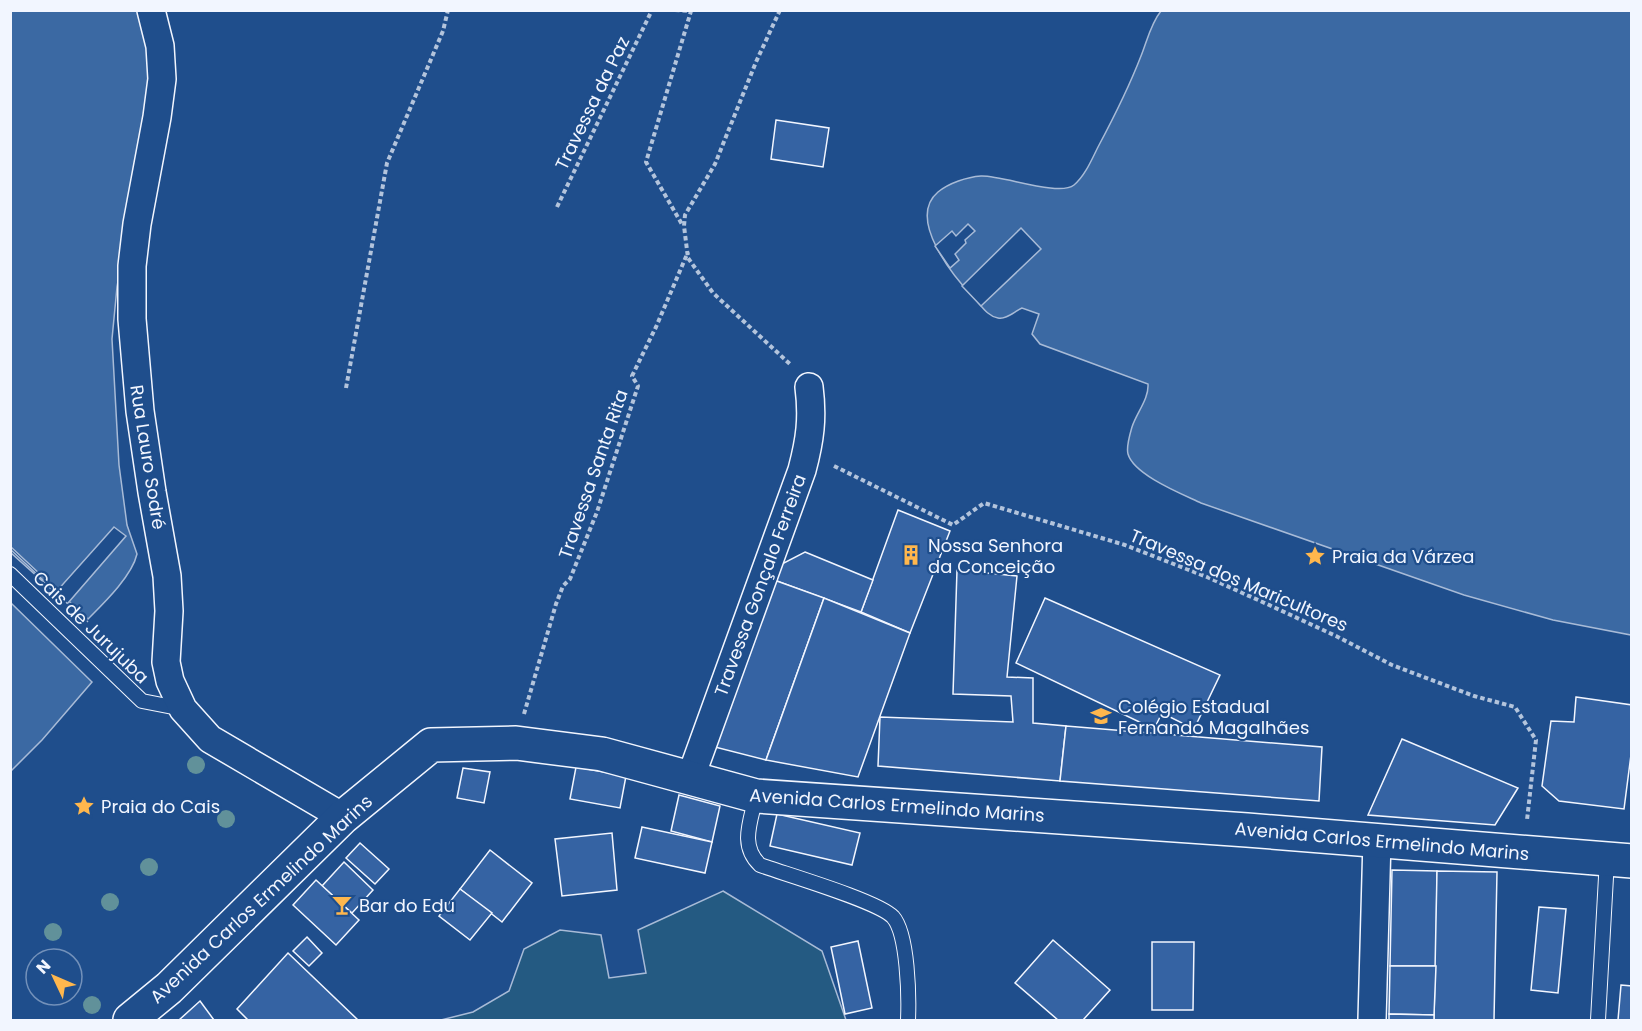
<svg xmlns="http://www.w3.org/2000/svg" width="1642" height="1031" viewBox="0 0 1642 1031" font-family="Poppins,sans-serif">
	<rect width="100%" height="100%" fill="#1f4e8c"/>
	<path fill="#245a82" stroke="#a8bbd7" stroke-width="1.5" d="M723 891 822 951 846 1020H441L473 1012 509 991 524 949 560 930 601 935 609 978 646 973 638 930Z"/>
	<g fill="#3b69a3" stroke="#a8bbd7" stroke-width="1.5">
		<path d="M10 11H144L156 59 117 287 112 339 119 465 127 525 137 554C132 576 104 603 88 619L11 547Z"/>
		<path d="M1161 11H1631V635L1553 620 1464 595 1201 503C1182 494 1134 475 1128 454 1126 447 1130 434 1132 427 1137 412 1149 399 1148 384L1040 344 1032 334 1039 314 1022 308C1015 311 1006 320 998 318 987 316 981 305 974 298 954 277 906 219 938 192 949 183 967 177 981 176 1002 175 1059 197 1074 185 1085 176 1092 159 1098 147 1114 117 1129 87 1141 56 1147 41 1151 23 1161 11Z"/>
		<path d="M11 603 92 682 42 740 11 771Z"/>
	</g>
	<g fill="#1f4e8c" stroke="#a8bbd7" stroke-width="1.5">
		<path d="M968 224 975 231 965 240 966 243 955 254 959 260 950 268 935 246 952 231 956 236Z"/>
		<path d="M1021 228 1041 249 981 306 962 286Z"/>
		<path d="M114 527 126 536 68 603 88 622 10 552 11 550 56 592Z"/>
	</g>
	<g fill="#3563a3" stroke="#f2f6ff" stroke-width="1.5">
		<path d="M776 120 829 128 823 167 771 159Z"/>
		<path d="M898 510 950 531 910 633 861 612Z"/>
		<path d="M805 552 873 580 861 612 774 580 778 566Z"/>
		<path d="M957 570 1017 576 1007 677 1033 678V723L1066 726 1060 781 878 766 880 717 1013 722 1011 696 953 694Z"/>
		<path d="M774 580 824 598 766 760 711 746Z"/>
		<path d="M824 598 910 633 858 777 766 760Z"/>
		<path d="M1045 598 1220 675 1194 729 1162 713 1154 729 1016 663Z"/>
		<path d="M1576 697 1632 705V747L1624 809 1559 801 1542 786 1551 721 1574 722Z"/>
		<path d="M1066 726 1322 747 1319 801 1060 781Z"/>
		<path d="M1402 739 1518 788 1495 825 1368 815Z"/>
		<path d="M576 767 626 776 620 808 570 799Z"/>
		<path d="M463 768 490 772 484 803 457 798Z"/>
		<path d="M679 795 720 806 712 842 671 831Z"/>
		<path d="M777 814 860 833 852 865 770 846Z"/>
		<path d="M642 827 712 842 705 873 635 858Z"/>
		<path d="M612 833 617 890 562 896 555 839Z"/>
		<path d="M360 843 389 869 375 884 346 858Z"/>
		<path d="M490 850 532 883 502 922 460 889Z"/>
		<path d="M344 862 373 890 352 913 322 886Z"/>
		<path d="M1392 870 1437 871 1436 966H1390Z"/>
		<path d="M1437 871 1497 872 1494 1020H1434Z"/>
		<path d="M316 880 359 920 336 945 293 905Z"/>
		<path d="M460 889 492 913 470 940 439 916Z"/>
		<path d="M1539 907 1566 909 1558 993 1531 990Z"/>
		<path d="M307 937 322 953 309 966 293 951Z"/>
		<path d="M1053 940 1110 990 1083 1020H1058L1015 983Z"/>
		<path d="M858 941 872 1008 845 1014 831 947Z"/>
		<path d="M1152 942H1194L1193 1010H1152Z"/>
		<path d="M288 953 358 1020H248L237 1009Z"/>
		<path d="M1390 966H1436L1434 1015 1389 1014Z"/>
		<path d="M1621 985 1632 986V1020H1618Z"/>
		<path d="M200 1001 214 1020H179Z"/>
		<path d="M1389 1014 1434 1015V1020H1389Z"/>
	</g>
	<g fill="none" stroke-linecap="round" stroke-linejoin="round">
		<g stroke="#f2f6ff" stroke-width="16">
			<g id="service">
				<path d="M10 574 142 701 183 709"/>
				<path d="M756 796C751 821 739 845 760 865 785 874 878 901 893 917 908 934 909 997 908 1020"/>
				<path d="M1598 1020 1607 859"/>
			</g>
		</g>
		<g stroke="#f2f6ff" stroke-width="30">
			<g id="minor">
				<path d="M151 10 160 46 162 79 157 117 137 224 132 266V319L140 411 152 492 167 576 169 611 166 662 170 681 183 709 210 739 343 817"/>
				<path d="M690 779 802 470C810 440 813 418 809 387"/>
				<path d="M1372 1020 1377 840"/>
			</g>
		</g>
		<g stroke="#f2f6ff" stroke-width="36">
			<path id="tertiary" d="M130 1020 169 988 343 817 431 745 516 743 602 754 756 796 1247 830 1632 861"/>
		</g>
		<g stroke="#b3c4dc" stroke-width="4" stroke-dasharray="4.5 3" stroke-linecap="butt">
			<path d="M675 10 691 11 646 162 683 226"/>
			<path d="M780 10 756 62 715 164 685 215 684 226 688 258 713 293 791 365"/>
			<path d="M557 207 652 10"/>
			<path d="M346 388 387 163 443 31 448 10"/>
			<path d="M834 466 953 525 984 503 1125 545 1207 577 1267 604 1336 636 1392 665 1474 696 1515 707 1536 740 1527 820"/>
			<path d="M524 714 556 604 563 586 570 579 597 512 638 386 632 376 656 327 688 252"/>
		</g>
		<use href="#service" stroke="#1f4e8c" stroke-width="14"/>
		<use href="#minor" stroke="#1f4e8c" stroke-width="27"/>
		<use href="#tertiary" stroke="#1f4e8c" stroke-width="33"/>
	</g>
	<g fill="#61919a">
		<circle cx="196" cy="765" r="9"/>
		<circle cx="226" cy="819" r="9"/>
		<circle cx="149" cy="867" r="9"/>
		<circle cx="110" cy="902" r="9"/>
		<circle cx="53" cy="932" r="9"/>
		<circle cx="92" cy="1005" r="9"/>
	</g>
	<defs>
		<g id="building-bare" transform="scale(1.62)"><path d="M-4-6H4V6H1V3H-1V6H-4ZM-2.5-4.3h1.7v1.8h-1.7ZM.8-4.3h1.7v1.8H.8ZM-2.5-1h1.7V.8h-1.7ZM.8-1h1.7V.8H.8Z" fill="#ffb74d" stroke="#1f4e8c" stroke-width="2.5" paint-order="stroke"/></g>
		<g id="sight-bare" transform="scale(1.62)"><path d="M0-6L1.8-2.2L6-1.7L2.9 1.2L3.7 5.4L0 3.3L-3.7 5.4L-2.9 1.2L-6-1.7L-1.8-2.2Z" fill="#ffb74d" stroke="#1f4e8c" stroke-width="2.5" paint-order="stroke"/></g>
		<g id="school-bare" transform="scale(1.62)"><path d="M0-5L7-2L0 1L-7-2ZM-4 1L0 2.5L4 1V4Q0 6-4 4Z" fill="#ffb74d" stroke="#1f4e8c" stroke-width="2.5" paint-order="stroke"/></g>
		<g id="bar-bare" transform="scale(1.62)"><path d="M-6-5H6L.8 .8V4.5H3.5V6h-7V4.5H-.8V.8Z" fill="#ffb74d" stroke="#1f4e8c" stroke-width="2.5" paint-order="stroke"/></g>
	</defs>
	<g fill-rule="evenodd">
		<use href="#building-bare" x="911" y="555"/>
		<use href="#sight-bare" x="1315" y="556"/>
		<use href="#school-bare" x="1101" y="716"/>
		<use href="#sight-bare" x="84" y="806"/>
		<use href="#bar-bare" x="342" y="905"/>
	</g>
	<g text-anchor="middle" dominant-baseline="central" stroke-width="4.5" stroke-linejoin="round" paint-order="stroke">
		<g font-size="18" fill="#f2f6ff" stroke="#1f4e8c">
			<text transform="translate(592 103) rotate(-64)">Travessa da Paz</text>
			<text transform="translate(148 457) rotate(81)">Rua Lauro Sodré</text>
			<text transform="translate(593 474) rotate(-71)">Travessa Santa Rita</text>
			<text transform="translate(1239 580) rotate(23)">Travessa dos Maricultores</text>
			<text transform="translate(760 585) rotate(-70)">Travessa Gonçalo Ferreira</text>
			<text transform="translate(91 627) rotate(44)">Cais de Jurujuba</text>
			<text transform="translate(897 805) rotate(4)">Avenida Carlos Ermelindo Marins</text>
			<text transform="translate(1382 841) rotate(5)">Avenida Carlos Ermelindo Marins</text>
			<text transform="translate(261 899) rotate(-43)">Avenida Carlos Ermelindo Marins</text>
		</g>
		<g font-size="18" fill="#f2f6ff" stroke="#1f4e8c" text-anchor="start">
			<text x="928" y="545">Nossa Senhora<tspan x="928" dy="21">da Conceição</tspan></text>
			<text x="1332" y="556">Praia da Várzea</text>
			<text x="1118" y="706">Colégio Estadual<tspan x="1118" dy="21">Fernando Magalhães</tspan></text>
			<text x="101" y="806">Praia do Cais</text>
			<text x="359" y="905">Bar do Edu</text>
		</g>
	</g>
	<rect width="1642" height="1031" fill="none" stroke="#f2f6ff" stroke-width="24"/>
	<g transform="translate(54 977) rotate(314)"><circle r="28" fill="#1f4e8c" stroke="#7391ba" stroke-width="1.5"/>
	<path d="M0-4.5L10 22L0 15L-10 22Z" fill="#ffb74d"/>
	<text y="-9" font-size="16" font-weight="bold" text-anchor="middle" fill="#f2f6ff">N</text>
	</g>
</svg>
